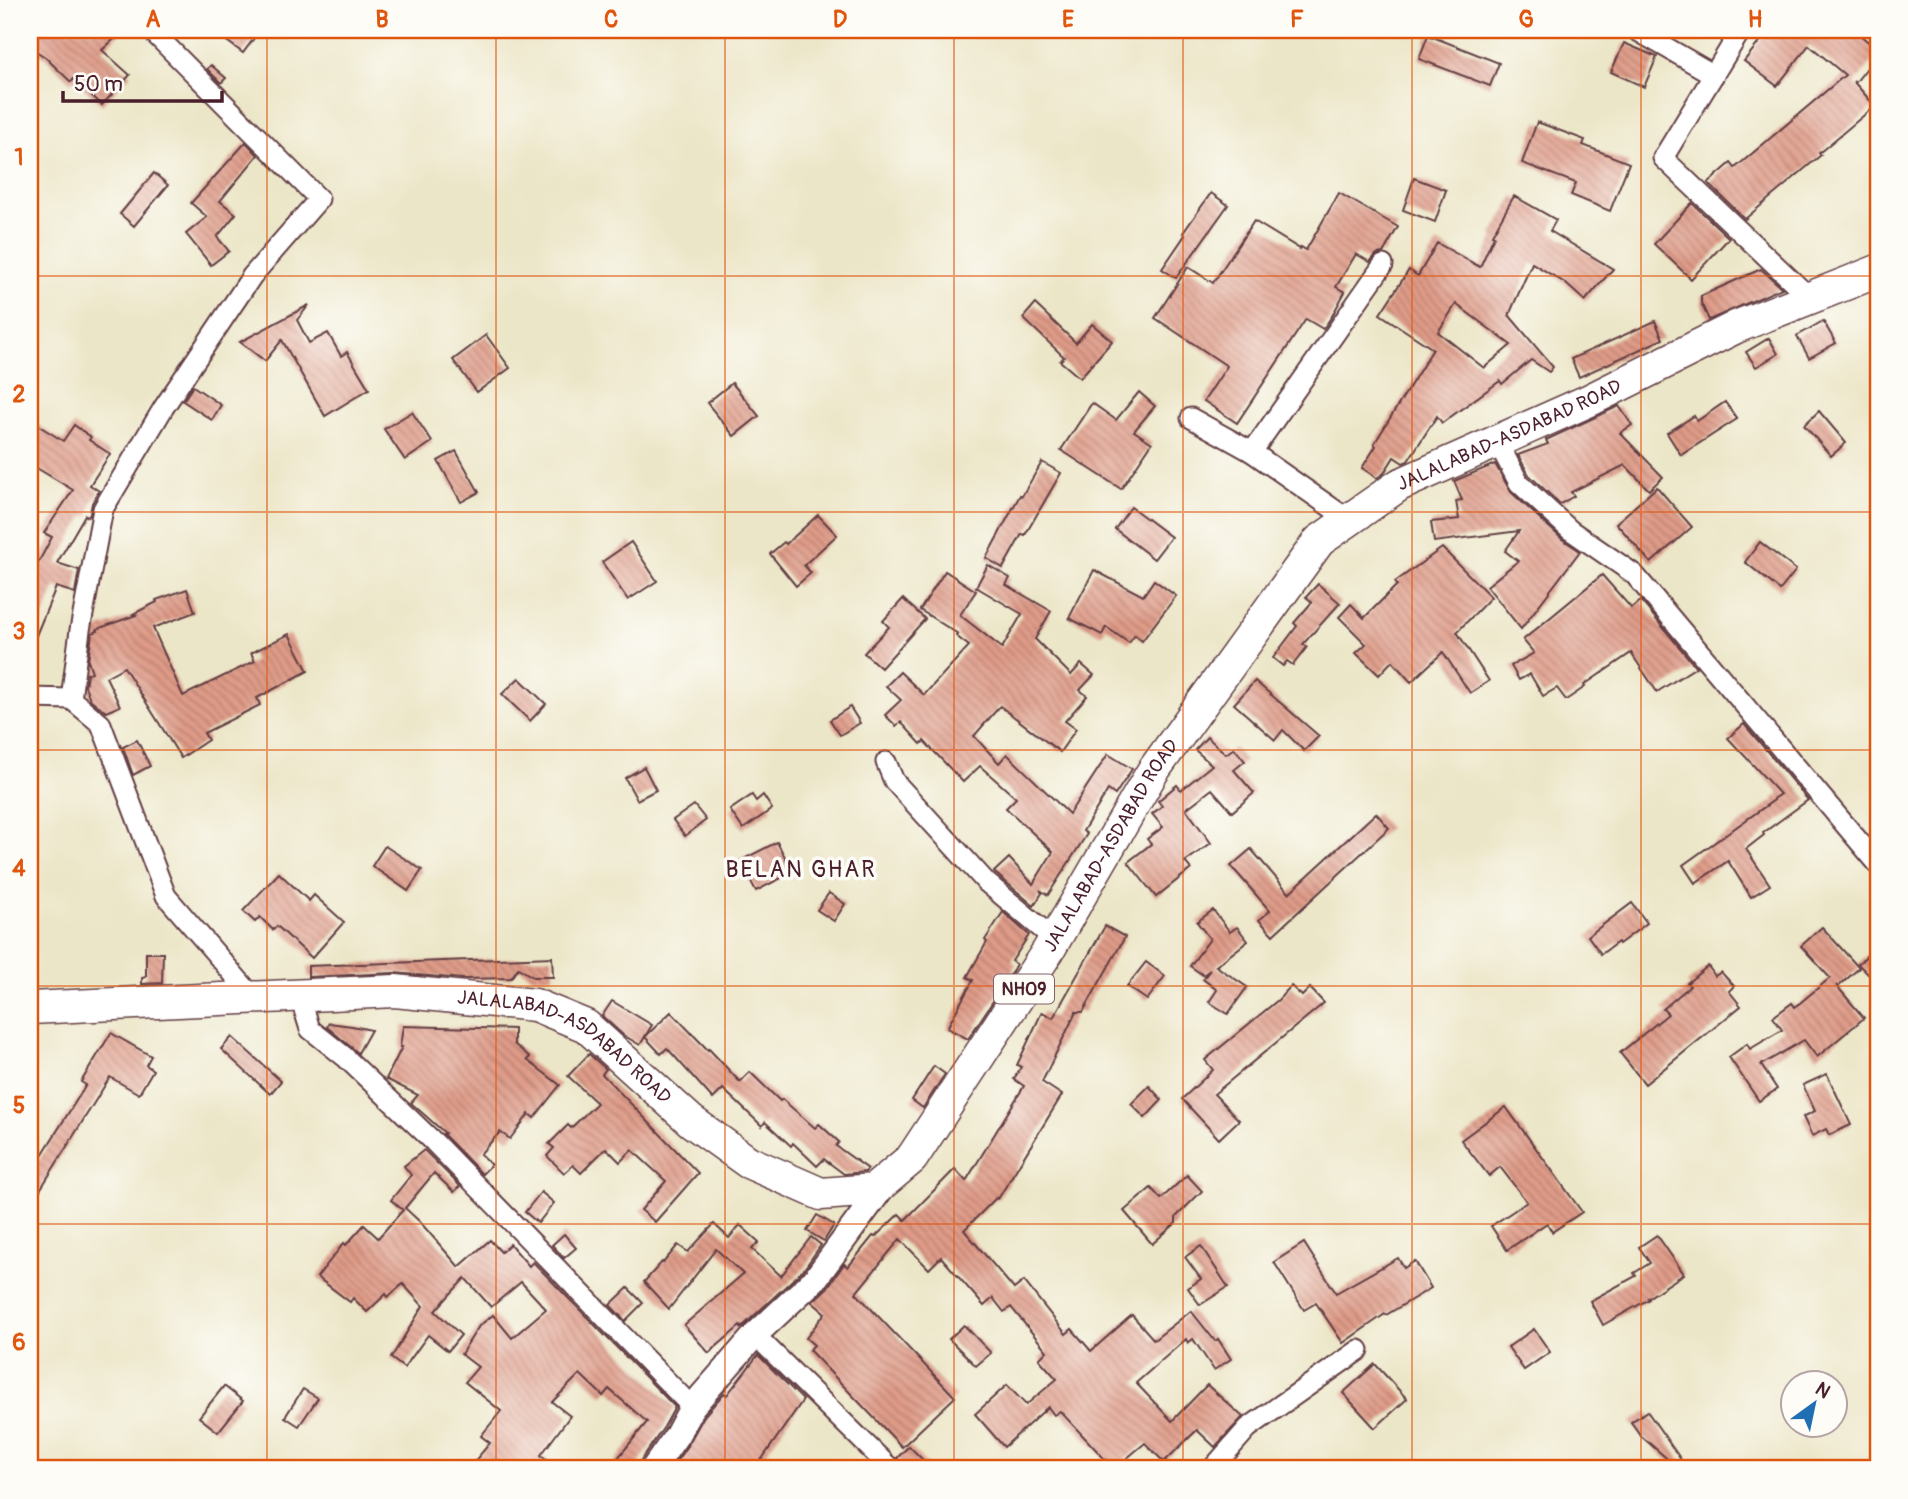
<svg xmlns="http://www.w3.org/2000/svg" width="1908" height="1499" viewBox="0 0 1908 1499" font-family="Pangolin,sans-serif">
	<defs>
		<pattern id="building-back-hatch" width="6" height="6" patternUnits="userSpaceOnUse" patternTransform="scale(1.75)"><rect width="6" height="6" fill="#df9b88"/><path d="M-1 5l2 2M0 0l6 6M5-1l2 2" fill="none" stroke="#b77e6f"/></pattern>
	</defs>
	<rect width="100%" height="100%" fill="#fdfcf7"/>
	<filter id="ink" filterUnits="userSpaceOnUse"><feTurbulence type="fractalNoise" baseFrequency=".0143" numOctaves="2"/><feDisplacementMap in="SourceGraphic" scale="14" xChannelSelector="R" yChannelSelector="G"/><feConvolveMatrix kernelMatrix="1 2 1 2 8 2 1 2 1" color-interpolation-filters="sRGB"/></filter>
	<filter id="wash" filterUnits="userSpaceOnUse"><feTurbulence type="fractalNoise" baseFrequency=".00686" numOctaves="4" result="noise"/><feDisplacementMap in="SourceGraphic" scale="28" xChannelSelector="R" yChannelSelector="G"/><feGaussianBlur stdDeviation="1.57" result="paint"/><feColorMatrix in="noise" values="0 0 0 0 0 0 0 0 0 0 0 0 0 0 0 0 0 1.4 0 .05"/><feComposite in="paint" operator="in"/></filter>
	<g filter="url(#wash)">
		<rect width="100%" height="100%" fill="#ece6c8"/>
		<g id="blocks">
			<g fill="url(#building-back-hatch)" fill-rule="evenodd">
				<path d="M30 30H124L102 50 130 75 102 105 74 79 71 82 45 57 30 47Z"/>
				<path d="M212 30H260L243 53Z"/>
				<path d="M1769 30H1854L1878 50V54L1855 83 1853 81 1875 106 1819 153 1821 155 1745 219 1708 183 1731 163 1735 168 1845 75 1809 45 1777 86 1744 61Z"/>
				<path d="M1428 35 1499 63 1490 86 1419 59Z"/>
				<path d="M1624 43 1657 57 1644 87 1611 72Z"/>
				<path d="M211 65 226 78 221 83 207 69Z"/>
				<path d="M1537 122 1585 140 1583 145 1629 163 1610 211 1571 195 1576 183 1522 163Z"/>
				<path d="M246 142 258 155 220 201 236 214 217 237 229 251 211 265 186 234 207 217 191 203Z"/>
				<path d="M154 173 168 185 134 226 120 214Z"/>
				<path d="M1414 178 1446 190 1435 222 1403 210Z"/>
				<path d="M1211 193 1228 205 1176 278 1162 269 1185 235 1183 233Z"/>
				<path d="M1339 193 1398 227 1383 253 1377 254 1370 262 1356 254 1336 287 1345 292 1332 316 1323 329 1306 319 1237 423 1204 401 1227 366 1155 318 1188 267 1213 283 1254 221 1300 249 1301 247 1306 250Z"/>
				<path d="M1514 196 1556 220 1550 231 1613 269 1585 301 1565 283 1532 263 1509 315 1553 367 1549 372 1531 360 1502 384 1500 381 1442 423 1437 416 1408 461 1403 463 1394 457 1384 473 1377 478 1362 468 1376 446 1374 444 1433 349 1380 314 1409 270 1418 276 1437 243 1480 267 1494 236 1492 235ZM1456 304 1511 345 1484 368 1438 332Z"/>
				<path d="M1692 203 1729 238 1691 279 1654 244Z"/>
				<path d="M1761 269 1782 288 1709 320 1701 303V296Z"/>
				<path d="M1035 304 1076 343 1092 324 1112 341 1080 378 1060 361 1064 357 1023 318Z"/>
				<path d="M309 305 297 320 309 343 328 333 341 356 347 352 369 389 325 416 282 340 265 361 240 342Z"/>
				<path d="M1655 321 1663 339 1579 377 1571 359Z"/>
				<path d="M1823 321 1836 343 1809 358 1797 336Z"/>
				<path d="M486 335 510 368 477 392 453 360Z"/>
				<path d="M1769 338 1778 354 1756 367 1746 352Z"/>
				<path d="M732 383 759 416 734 436 707 403Z"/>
				<path d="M193 386 221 405 212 420 183 401Z"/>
				<path d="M1139 392 1155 406 1134 431 1152 443 1121 489 1061 450 1092 403 1116 420Z"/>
				<path d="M1725 402 1737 419 1681 455 1667 433 1694 416 1697 421Z"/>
				<path d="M1619 406 1632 425 1620 433 1663 477 1649 490 1625 465 1571 492 1574 496 1560 504 1529 475 1518 455 1548 444 1546 440Z"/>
				<path d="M1819 411 1846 443 1831 456 1804 425Z"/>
				<path d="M412 412 432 442 405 460 384 429Z"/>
				<path d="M30 420 63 441 74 425 91 437 89 440 110 454 90 485 99 491 92 503 90 514 88 517 85 515 57 563 79 570 75 593 56 587 30 650V561L37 565 52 537 44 533 73 490 30 464Z"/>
				<path d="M456 451 479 492 461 502 438 461Z"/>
				<path d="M1042 462 1061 473 1025 535 1022 534 1003 568 986 558 1020 495 1022 496Z"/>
				<path d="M1495 464 1511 492 1562 539 1580 551 1521 629 1487 586 1518 561 1505 551 1519 531 1434 542 1431 522 1459 519 1456 501 1462 500 1454 481Z"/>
				<path d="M1657 487 1692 527 1651 563 1616 523Z"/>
				<path d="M1131 507 1171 537 1154 559 1115 529Z"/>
				<path d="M818 515 837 535 804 565 811 573 796 586 770 554 784 542 786 544Z"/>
				<path d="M631 542 657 581 628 600 602 562Z"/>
				<path d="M1760 542 1796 570 1780 590 1745 562Z"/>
				<path d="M1442 548 1491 597 1457 632 1489 681 1470 693 1443 652 1411 682 1392 661 1379 675 1356 653 1366 644 1339 617 1351 604 1364 618 1397 585 1395 582Z"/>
				<path d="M988 565 1010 578 1006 585 1051 611 1035 639 1071 675 1081 664 1094 675 1080 690 1087 696 1065 721 1076 729 1060 752 1000 706 974 736 999 763 1007 754 1069 814 1108 754 1132 769 1115 795 1108 790 1083 831 1087 834 1048 895 1040 890 1042 893 1034 906 994 872 1009 858 1033 884 1053 852 1006 808 1016 798 980 766 963 782 924 741 921 744 901 722 896 726 885 715 901 700 886 686 900 672 924 695 969 646 956 636 958 634 920 610 945 571 976 591 960 615 1002 648 1022 614 976 587Z"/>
				<path d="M1094 570 1143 596 1154 580 1176 596 1142 641 1135 635 1129 643 1106 627 1102 635 1069 618Z"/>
				<path d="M1602 575 1631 608 1641 601 1696 667 1657 692 1631 653 1584 685 1585 687 1566 700 1557 688 1543 696 1530 674 1519 680 1511 666 1534 653 1523 640Z"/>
				<path d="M1318 584 1340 603 1303 644 1307 647 1293 665 1287 661 1283 666 1273 658 1297 626 1294 623 1312 602 1306 597Z"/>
				<path d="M187 589 195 612 153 628 183 696 255 661 251 653 289 634 308 671 257 698 260 705 204 733 208 740 181 758 124 667 106 677 120 706 106 712 90 699 85 686 87 674 92 672 88 661 92 633 98 631 97 629 136 615 133 614 157 602 156 600Z"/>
				<path d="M903 599 925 619 881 668 864 653 889 627 883 621Z"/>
				<path d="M519 678 546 704 530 721 502 694Z"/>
				<path d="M1255 681 1319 736 1304 751 1283 730 1275 740 1234 704Z"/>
				<path d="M850 707 860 723 840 735 830 720Z"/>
				<path d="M1744 724 1808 800 1763 833 1764 835 1746 849 1770 885 1751 897 1728 861 1695 883 1683 865 1774 800 1773 799 1780 794 1728 738Z"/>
				<path d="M1207 737 1226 754 1234 748 1245 761 1234 770 1254 793 1232 812 1212 789 1186 809 1211 843 1185 862 1191 869 1156 897 1128 862 1151 844 1147 839 1163 827 1152 814 1162 806 1158 801 1177 785 1181 790 1212 765 1195 750Z"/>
				<path d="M137 740 150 766 133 775 123 747Z"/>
				<path d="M644 767 656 790 637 800 625 778Z"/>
				<path d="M752 795 756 801 763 795 772 809 743 829 730 810Z"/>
				<path d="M694 805 706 820 685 836 673 820Z"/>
				<path d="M1376 813 1389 828 1273 935 1259 920 1270 911 1231 866 1251 849 1289 893Z"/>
				<path d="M777 842 793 872 756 891 740 861Z"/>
				<path d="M385 846 422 870 408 891 372 866Z"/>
				<path d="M279 873 309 901 314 895 344 922 312 958 277 926 273 930 260 917 255 922 243 911Z"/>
				<path d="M829 893 845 904 834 921 817 910Z"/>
				<path d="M1632 903 1647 923 1619 944 1618 942 1601 954 1588 936Z"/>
				<path d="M1213 910 1230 932 1237 927 1248 941 1216 966 1247 987 1228 1014 1209 1002 1217 990 1203 979 1210 970 1203 975 1190 966 1210 939 1197 922Z"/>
				<path d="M1003 912 1029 935 1012 961 1016 964 1009 977 968 1039 947 1028 973 980 967 977 987 942 985 940Z"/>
				<path d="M1105 926 1125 937 1083 1012H1076L1042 1082 1062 1095 998 1199 996 1198 964 1230 1014 1289 1024 1281 1066 1334 1072 1329 1091 1351 1132 1315 1154 1340 1191 1311 1215 1341 1218 1339 1231 1359 1214 1370 1193 1339 1188 1343 1186 1339 1136 1383 1172 1421 1207 1385 1243 1417 1215 1447 1197 1430 1164 1462 1145 1443 1114 1469 1060 1411 1054 1415 1048 1407 1004 1447 975 1414 1007 1385 1026 1405 1057 1379 1039 1359 1047 1351 1011 1307 1004 1312 993 1298 984 1306 941 1257 929 1269 900 1239 856 1293 955 1397 902 1447 809 1350 814 1345 806 1338 825 1313 812 1302 827 1288 844 1264 848 1267 873 1236 875 1237 899 1214 905 1220 955 1169 966 1181 1024 1086 1014 1079 1021 1067 1017 1065 1042 1012 1053 1018Z"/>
				<path d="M1822 927 1859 968 1838 987 1836 985 1864 1018 1817 1057 1804 1040 1761 1065 1777 1089 1759 1101 1729 1057 1747 1044 1750 1049 1782 1030 1773 1017 1792 1003 1795 1007 1830 978 1801 946Z"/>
				<path d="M1878 945V984L1858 964Z"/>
				<path d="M146 953H163L162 983 142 984V978L146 977Z"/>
				<path d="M552 957 553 977H533L518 968 511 978 462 979 394 973 308 977V966Z"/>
				<path d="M1146 962 1165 976 1147 1000 1127 986Z"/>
				<path d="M1708 966 1715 976 1721 972 1734 986 1729 991 1741 1006 1645 1084 1620 1053 1668 1014 1663 1009 1690 986 1687 983Z"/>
				<path d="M1291 986 1302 996 1310 988 1324 1003 1214 1094 1239 1120 1219 1139 1182 1099 1213 1070 1205 1060 1278 1000Z"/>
				<path d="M612 1001 652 1025 640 1045 623 1035 602 1016Z"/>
				<path d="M671 1012 708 1050 709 1049 740 1082 750 1072 780 1101 782 1099 815 1128 819 1124 839 1142 836 1146 868 1169 865 1172 844 1174 824 1159 817 1166 793 1143 791 1146 765 1122 762 1126 723 1089 713 1099 667 1048 661 1054 645 1037Z"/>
				<path d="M329 1023 352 1026 371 1030 358 1053 327 1027Z"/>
				<path d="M403 1026 514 1029V1044L530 1057 527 1060 560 1085 534 1118 529 1114 510 1139 500 1132 480 1154 491 1165 482 1174 443 1134 445 1133 411 1103 418 1095 386 1079 402 1047H400Z"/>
				<path d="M111 1033 151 1056 146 1065 153 1070 139 1094 110 1077 30 1206V1174L86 1085 81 1082Z"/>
				<path d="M232 1037 281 1081 270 1094 221 1049Z"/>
				<path d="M589 1054 606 1069 602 1074 698 1173 655 1222 641 1210 666 1181 632 1150 620 1162 606 1148 581 1173 573 1165 564 1173 547 1156 554 1148 549 1144 568 1125 571 1128 597 1103 568 1076Z"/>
				<path d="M934 1066 945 1074 923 1108 912 1100Z"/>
				<path d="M1827 1074 1851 1125 1829 1135 1826 1129 1812 1136 1803 1117 1815 1111 1803 1085Z"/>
				<path d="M1149 1086 1162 1100 1145 1118 1131 1104Z"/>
				<path d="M1506 1107 1582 1212 1552 1232 1547 1223 1507 1250 1491 1226 1527 1202 1500 1167 1489 1176 1461 1140Z"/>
				<path d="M424 1150 460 1186 454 1192 434 1173 405 1208 420 1222 459 1267 490 1240 501 1252 510 1244 529 1266 533 1262 675 1407 664 1427 641 1460 638 1469H609L647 1422 609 1389 603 1396 580 1374 552 1402 570 1416 541 1455 558 1469H468L490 1443 481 1436 501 1411 465 1382 478 1367 461 1354 479 1326 493 1315 512 1338 546 1309 521 1282 491 1307 465 1278 435 1311 461 1335 448 1351 428 1335 404 1368 391 1358 423 1306 403 1284 388 1297 386 1294 367 1312 353 1298 350 1302 317 1277 344 1243 346 1245 364 1225 378 1238 403 1210 391 1200 411 1175 404 1166Z"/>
				<path d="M1187 1175 1202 1191 1176 1217V1223L1152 1244 1124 1211 1151 1188 1161 1199Z"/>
				<path d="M541 1192 554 1203 538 1223 525 1212Z"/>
				<path d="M817 1215 834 1225 824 1241 807 1231Z"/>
				<path d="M714 1224 729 1238 740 1225 759 1242 752 1249 781 1276 811 1237 821 1245 804 1269 741 1328 740 1326 709 1353 684 1325 743 1274 716 1249 669 1309 644 1282 662 1262 663 1263 678 1245 688 1252Z"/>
				<path d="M564 1234 576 1248 564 1258 552 1245Z"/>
				<path d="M1657 1235 1684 1274 1648 1298 1649 1299 1603 1325 1590 1301 1636 1276 1634 1273 1650 1263 1639 1247Z"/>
				<path d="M1304 1243 1336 1293 1398 1258 1404 1268 1415 1261 1431 1288 1386 1315 1385 1314 1343 1343 1316 1303 1304 1310 1274 1262Z"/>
				<path d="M1201 1246 1228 1287 1200 1305 1188 1288 1201 1279 1185 1257Z"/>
				<path d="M628 1288 643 1303 625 1321 610 1305Z"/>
				<path d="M964 1325 991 1353 976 1366 949 1339Z"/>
				<path d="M1534 1329 1550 1352 1524 1370 1508 1347Z"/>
				<path d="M758 1355 803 1400 755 1469H671L689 1443 704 1416 724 1393 727 1395Z"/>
				<path d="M1375 1364 1407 1399 1375 1428 1343 1393Z"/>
				<path d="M224 1386 243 1401 218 1432 199 1417Z"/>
				<path d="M303 1389 318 1398 299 1426 285 1417Z"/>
				<path d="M1647 1411 1686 1467 1684 1469H1679L1641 1436 1631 1422Z"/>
				<path d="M909 1446 932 1469H907L897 1458Z"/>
			</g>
		</g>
	</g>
	<g filter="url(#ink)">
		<use href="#blocks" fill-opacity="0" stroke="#623d43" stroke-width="2"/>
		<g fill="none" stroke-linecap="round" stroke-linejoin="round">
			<g stroke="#623d43" stroke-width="23">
				<g id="minor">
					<path d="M151 30 319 199 252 276 164 407 103 509 80 630 71 699 101 724 166 896 254 998"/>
					<path d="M1636 30 1714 75"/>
					<path d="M1741 30 1663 158 1810 298"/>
					<path d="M1191 418 1252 452 1349 520"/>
					<path d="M1498 443 1519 483 1570 530 1634 574 1878 864"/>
					<path d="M1252 452 1383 265"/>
					<path d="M30 698 71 699"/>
					<path d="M886 762 894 781 986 882 1055 940"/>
					<path d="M300 997 310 1029 345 1057 434 1142 692 1407"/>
					<path d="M755 1335 891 1469"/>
					<path d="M1212 1469 1248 1428 1359 1350"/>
				</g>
			</g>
			<g stroke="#623d43" stroke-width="28">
				<path id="tertiary" d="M653 1469 677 1435 692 1407 755 1335 815 1279 887 1181"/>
			</g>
			<g stroke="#623d43" stroke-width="35">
				<g id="primary">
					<path id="s1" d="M30 1008 395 991 535 1005 586 1026 691 1121 748 1162 821 1194 874 1190 912 1158 1048 951 1153 771 1319 541 1399 485 1590 400 1736 327 1878 271"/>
				</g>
			</g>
			<use href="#minor" stroke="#fff" stroke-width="19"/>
			<use href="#tertiary" stroke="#fff" stroke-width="24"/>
			<use href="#primary" stroke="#fff" stroke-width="32"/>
		</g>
	</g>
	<path fill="none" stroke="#e0560e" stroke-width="2" stroke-opacity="0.55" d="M267 30V1469M496 30V1469M725 30V1469M954 30V1469M1183 30V1469M1412 30V1469M1641 30V1469M30 276H1878M30 512H1878M30 750H1878M30 986H1878M30 1224H1878"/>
	<g text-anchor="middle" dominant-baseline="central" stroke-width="7" stroke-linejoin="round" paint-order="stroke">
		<rect fill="#fdfcf7" stroke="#806168" stroke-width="2" x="994" y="974.5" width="60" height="29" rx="5"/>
		<g font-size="18" font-weight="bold" fill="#4a1f2b">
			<text x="1024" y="989">NH09</text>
		</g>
		<g font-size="19" fill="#4a1f2b" stroke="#fdfcf7">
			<text stroke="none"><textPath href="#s1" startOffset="1914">JALALABAD-ASDABAD ROAD</textPath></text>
			<text stroke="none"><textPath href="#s1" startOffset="1326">JALALABAD-ASDABAD ROAD</textPath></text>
			<text stroke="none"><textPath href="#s1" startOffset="550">JALALABAD-ASDABAD ROAD</textPath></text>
		</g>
		<g font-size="23" letter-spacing="2" fill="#4a1f2b" stroke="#fdfcf7">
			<text x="801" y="869">BELAN GHAR</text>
		</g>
	</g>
	<rect width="1908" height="1499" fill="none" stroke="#fdfcf7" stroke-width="77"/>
	<g transform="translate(1814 1404) rotate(33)"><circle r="33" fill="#fdfcf7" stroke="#b5a4a5" stroke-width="2"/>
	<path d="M0-5L12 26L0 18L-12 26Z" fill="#1f6fb2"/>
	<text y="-10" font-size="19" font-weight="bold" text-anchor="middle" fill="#4a1f2b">N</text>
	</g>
	<path d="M63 91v10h159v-10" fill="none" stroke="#4a1f2b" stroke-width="3.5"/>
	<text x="74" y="91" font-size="21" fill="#4a1f2b" stroke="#fdfcf7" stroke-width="5" paint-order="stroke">50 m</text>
	<rect x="38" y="38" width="1832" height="1422" fill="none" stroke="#e0560e" stroke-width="2.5"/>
	<g font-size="23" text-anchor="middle" font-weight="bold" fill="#e0560e">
		<text x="153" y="27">A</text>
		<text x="382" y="27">B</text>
		<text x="611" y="27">C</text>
		<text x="840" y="27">D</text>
		<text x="1068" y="27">E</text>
		<text x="1297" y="27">F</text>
		<text x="1526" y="27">G</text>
		<text x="1755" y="27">H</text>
		<text x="19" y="165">1</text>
		<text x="19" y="402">2</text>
		<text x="19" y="639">3</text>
		<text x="19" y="876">4</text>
		<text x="19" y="1113">5</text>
		<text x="19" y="1350">6</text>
	</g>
</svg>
